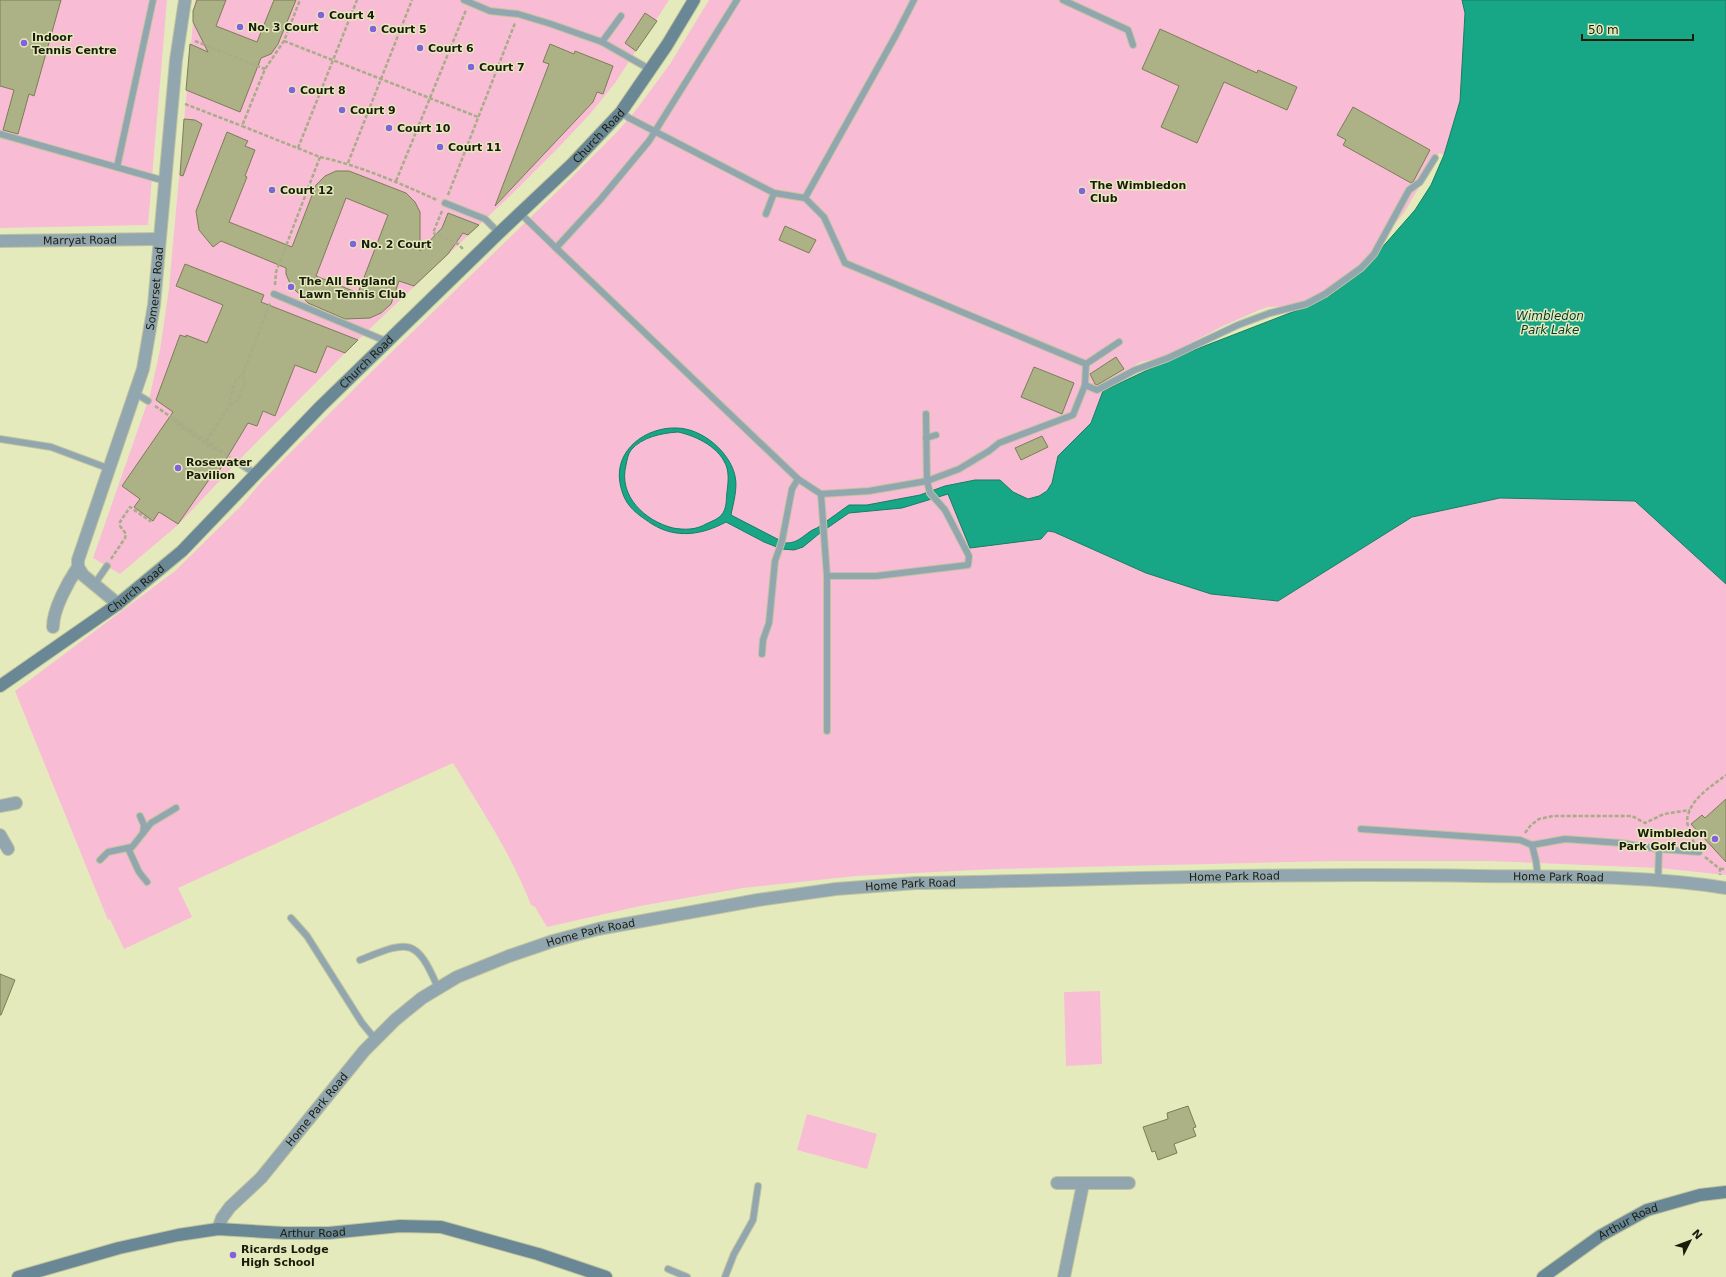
<svg xmlns="http://www.w3.org/2000/svg" width="1726" height="1277" viewBox="0 0 1726 1277" font-family="'DejaVu Sans',sans-serif">
	<rect width="100%" height="100%" fill="#e5eabd"/>
	<g fill="#f9bcd5">
		<path d="M0 0H167L148 225 0 228Z"/>
		<path d="M195 0H669L615 83 590 114 559 147 514 192 358 340 242 457 178 525 120 574 93 558 150 395 160 350 169 288Z"/>
		<path d="M709 0H1462L1465 13 1460 101 1444 155 1439 153 1404 213 1363 262 1354 270 1317 295 1301 302 1287 306 1268 307 1259 310 1223 326 1166 356 1141 362 1103 384 1098 388 1103 391 1091 423 1058 456 1052 483 1047 491 1039 496 1028 499 1013 492 1000 480H975L945 487 970 548 1048 531 1054 532 1146 573 1211 594 1278 601 1412 517 1500 498 1636 501 1726 584V875L1659 868 1488 861H1334L996 869 856 876 743 888 640 906 547 927 535 907 531 905C512 855 481 809 453 763L178 888 192 917 124 949 110 919 108 920 15 691 175 571 241 506 263 480 365 378 572 177 618 131 636 110 670 64Z"/>
		<path d="M1100 991 1102 1064 1066 1066 1064 992Z"/>
		<path d="M807 1114 877 1134 867 1169 797 1150Z"/>
	</g>
	<path fill="#17a787" stroke="#187d62" fill-rule="evenodd" d="M1462 0H1726V584L1635 501 1500 498 1412 517 1278 601 1211 594 1146 573 1054 532 1048 531 1041 539 970 548 948 494 902 508 849 513 820 533 803 547 794 550 782 549 764 542 726 522C702 535 676 539 652 524 634 512 624 505 620 483 614 450 646 427 676 428 702 428 730 452 735 476 738 488 733 504 731 515L785 543C800 544 805 532 817 528L849 505H867L920 495 945 486 975 480H1000L1013 492 1028 499 1039 496 1047 491 1052 483 1058 456 1091 423 1103 391 1171 359 1308 306 1332 294 1365 267 1415 210 1431 185 1444 155 1460 101 1465 13ZM678 432C697 436 721 448 727 468 729 476 728 484 727 492 726 500 727 506 723 513 719 519 712 521 706 524 696 530 684 530 673 528 645 521 618 496 626 465 627 460 628 454 631 450 642 437 662 433 678 432Z"/>
	<g fill="#adb186" stroke="#7b7e55" fill-rule="evenodd">
		<path d="M0 0H61L34 96 29 94 18 134 3 130 14 90 0 86Z"/>
		<path d="M197 0H226L216 26 257 42 274 0H296L278 44 271 54 261 58 240 112 186 90 190 44 208 52 193 22V11Z"/>
		<path d="M645 13 657 21 636 51 625 43Z"/>
		<path d="M1160 29 1257 73 1258 70 1297 87 1287 110 1224 82 1197 143 1161 127 1179 86 1142 69Z"/>
		<path d="M550 44 574 54 575 51 613 66 603 94 597 92 593 102 495 206 549 64 543 62Z"/>
		<path d="M1353 107 1430 150 1413 182 1411 183 1343 145 1346 140 1337 135Z"/>
		<path d="M184 119 195 120 202 124 183 176 180 175Z"/>
		<path d="M227 132 248 141 245 146 255 150 245 176 247 177 229 222 292 247 316 185 325 176 336 171H349L406 193 415 202 420 212V251L442 228 448 213 479 225 468 235 463 233 448 254 414 286 399 281 391 304 381 313 370 318 345 319 308 303 291 286 286 274V268L221 241 213 247 199 230 196 211ZM346 198 388 215 358 293 316 276Z"/>
		<path d="M785 226 816 240 809 253 779 240Z"/>
		<path d="M185 264 264 295 261 302 358 340 345 353 327 346 316 373 295 365 275 416 263 411 257 426 248 423 216 476 213 474 178 524 159 512 153 521 134 507 140 499 122 486 173 412 156 400 180 335 186 337V335L207 343 223 305 176 286Z"/>
		<path d="M1116 357 1124 369 1097 385 1095 384 1090 374Z"/>
		<path d="M1034 367 1074 383 1062 414 1021 397Z"/>
		<path d="M1042 436 1048 447 1021 460 1015 448Z"/>
		<path d="M1726 799V862L1691 824 1702 815 1705 818Z"/>
		<path d="M0 974 15 980 1 1015H0Z"/>
		<path d="M1188 1106 1196 1127 1193 1128 1196 1136 1174 1144 1177 1153 1158 1160 1155 1151 1152 1152 1143 1127 1168 1119 1167 1113Z"/>
	</g>
	<g fill="none" stroke-linecap="round" stroke-linejoin="round">
		<g stroke="#c0c59d" stroke-width="8">
			<g id="lane">
				<path d="M464 0 490 11 518 14 551 24 602 42 621 16"/>
				<path d="M1063 0 1128 30 1133 45"/>
				<path d="M602 42 651 70"/>
				<path d="M621 112 629 118 774 193 805 198"/>
				<path d="M0 134 165 181"/>
				<path d="M117 167 153 0"/>
				<path d="M445 203 485 219 499 233"/>
				<path d="M520 213 556 248 600 200 649 141 737 0"/>
				<path d="M766 214 774 193"/>
				<path d="M556 248 798 479 821 494 827 576V731"/>
				<path d="M274 294 388 342"/>
				<path d="M1086 364 1119 342"/>
				<path d="M1085 385 1097 390 1135 370 1168 358 1238 325 1270 313 1306 304 1325 294 1361 268 1374 254 1409 190 1420 182 1435 158"/>
				<path d="M135 393 148 401"/>
				<path d="M926 438 936 435"/>
				<path d="M0 439 51 447 110 469"/>
				<path d="M237 462 256 474"/>
				<path d="M821 494 869 491 927 481 959 469 989 451 999 443 1073 415 1085 385 1086 364 845 263 824 217 805 198 896 35 914 0"/>
				<path d="M827 576H876L968 565 969 556 945 510 930 493 927 481 926 414"/>
				<path d="M94 585 107 566"/>
				<path d="M762 654 763 640 769 623 775 561 782 541 792 489 798 479"/>
				<path d="M140 816 144 825 143 833"/>
				<path d="M1361 829 1520 840 1532 845 1565 839 1621 843 1659 849 1658 880"/>
				<path d="M1532 845 1536 861 1538 877"/>
				<path d="M128 848 139 872 147 882"/>
				<path d="M1659 849 1699 852"/>
				<path d="M100 860 108 852 132 847 151 823 176 808"/>
				<path d="M291 918 307 936 362 1023 376 1040"/>
				<path d="M360 960C408 941 416 936 438 988"/>
				<path d="M668 1269 687 1277"/>
				<path d="M725 1277 734 1254 753 1220 758 1186"/>
			</g>
		</g>
		<g stroke="#c0c59d" stroke-width="14">
			<g id="street">
				<path id="s1" d="M0 241 159 239"/>
				<path id="s2" d="M118 604 83 575 78 567V560L143 369 154 305 176 60 185 0"/>
				<path d="M53 627C53 609 68 582 78 567"/>
				<path d="M0 806 16 803"/>
				<path d="M0 835 8 849"/>
				<path d="M1057 1183H1129"/>
				<path id="s3" d="M218 1229 222 1218 230 1207 261 1178 364 1051 395 1020 422 998 457 977 509 956 553 941 598 929 758 900 836 889 916 883C1103 880 1291 872 1478 876 1561 877 1644 875 1726 888"/>
				<path d="M1064 1277 1083 1184"/>
			</g>
		</g>
		<g stroke="#c0c59d" stroke-width="14">
			<g id="secondary">
				<path id="s4" d="M0 686 118 604 182 551 320 407 499 233 572 164 621 112 667 45 694 0"/>
				<path id="s5" d="M18 1277 119 1248 178 1235 218 1229 284 1233H329L400 1226 441 1227 538 1254 606 1277"/>
				<path id="s6" d="M1543 1277 1600 1236 1647 1210 1700 1195 1726 1192"/>
			</g>
		</g>
		<g stroke="#a8ac87" stroke-width="2.5" stroke-dasharray="4 2" stroke-linecap="butt">
			<path d="M195 41 265 69"/>
			<path d="M284 41 478 117"/>
			<path d="M185 104 242 126"/>
			<path d="M298 148 357 0"/>
			<path d="M320 157C361 166 399 183 437 200"/>
			<path d="M348 163 412 0"/>
			<path d="M396 181 466 10"/>
			<path d="M448 195 515 23"/>
			<path d="M442 211 433 233 458 244 464 250"/>
			<path d="M275 285 276 272 320 157 242 126 265 69 284 41 300 0"/>
			<path d="M230 405 238 400 245 383 243 374"/>
			<path d="M155 406 230 457"/>
			<path d="M176 420 174 422 215 450 217 448"/>
			<path d="M206 441 230 405V397L236 380 243 374 270 303"/>
			<path d="M111 559 125 538 126 534 120 526V522L130 507 150 521 151 520"/>
			<path d="M1525 833 1531 825 1539 819 1553 816H1632L1645 823 1664 814 1690 810"/>
			<path d="M1694 843C1691 835 1685 823 1688 815 1693 797 1712 786 1726 775"/>
			<path d="M1705 857 1720 869V875"/>
			<path d="M1720 869H1726"/>
		</g>
		<use href="#lane" stroke="#92a6b0" stroke-width="6"/>
		<use href="#street" stroke="#92a6b0" stroke-width="12"/>
		<use href="#secondary" stroke="#6a8796" stroke-width="12"/>
	</g>
	<g fill="#8261dc" stroke="#e5eabd" stroke-width="1.5">
		<circle cx="321" cy="15" r="4"/>
		<circle cx="240" cy="27" r="4"/>
		<circle cx="373" cy="29" r="4"/>
		<circle cx="24" cy="43" r="4"/>
		<circle cx="420" cy="48" r="4"/>
		<circle cx="471" cy="67" r="4"/>
		<circle cx="292" cy="90" r="4"/>
		<circle cx="342" cy="110" r="4"/>
		<circle cx="389" cy="128" r="4"/>
		<circle cx="440" cy="147" r="4"/>
		<circle cx="272" cy="190" r="4"/>
		<circle cx="1082" cy="191" r="4"/>
		<circle cx="353" cy="244" r="4"/>
		<circle cx="291" cy="287" r="4"/>
		<circle cx="178" cy="468" r="4"/>
		<circle cx="1715" cy="839" r="4"/>
		<circle cx="233" cy="1255" r="4"/>
	</g>
	<g text-anchor="middle" dominant-baseline="central" stroke-width="3" stroke-linejoin="round" paint-order="stroke">
		<g font-size="11" font-weight="bold" fill="#1a1c0b" stroke="#e5eabd" text-anchor="start">
			<text x="329" y="15">Court 4</text>
			<text x="248" y="27">No. 3 Court</text>
			<text x="381" y="29">Court 5</text>
			<text x="32" y="37">Indoor<tspan x="32" dy="13">Tennis Centre</tspan></text>
			<text x="428" y="48">Court 6</text>
			<text x="479" y="67">Court 7</text>
			<text x="300" y="90">Court 8</text>
			<text x="350" y="110">Court 9</text>
			<text x="397" y="128">Court 10</text>
			<text x="448" y="147">Court 11</text>
			<text x="1090" y="185">The Wimbledon<tspan x="1090" dy="13">Club</tspan></text>
			<text x="280" y="190">Court 12</text>
			<text x="361" y="244">No. 2 Court</text>
			<text x="299" y="281">The All England<tspan x="299" dy="13">Lawn Tennis Club</tspan></text>
			<text x="186" y="462">Rosewater<tspan x="186" dy="13">Pavilion</tspan></text>
			<text x="1707" y="833" text-anchor="end">Wimbledon<tspan x="1707" dy="13">Park Golf Club</tspan></text>
			<text x="241" y="1249">Ricards Lodge<tspan x="241" dy="13">High School</tspan></text>
		</g>
		<g font-size="11" fill="#1a1c0b" stroke="#e5eabd">
			<text stroke="none"><textPath href="#s4" startOffset="815">Church Road</textPath></text>
			<text stroke="none"><textPath href="#s1" startOffset="80">Marryat Road</textPath></text>
			<text stroke="none"><textPath href="#s2" startOffset="345">Somerset Road</textPath></text>
			<text stroke="none"><textPath href="#s4" startOffset="491">Church Road</textPath></text>
			<text stroke="none"><textPath href="#s4" startOffset="167">Church Road</textPath></text>
			<text stroke="none"><textPath href="#s3" startOffset="1140">Home Park Road</textPath></text>
			<text stroke="none"><textPath href="#s3" startOffset="1464">Home Park Road</textPath></text>
			<text stroke="none"><textPath href="#s3" startOffset="816">Home Park Road</textPath></text>
			<text stroke="none"><textPath href="#s3" startOffset="492">Home Park Road</textPath></text>
			<text stroke="none"><textPath href="#s3" startOffset="156">Home Park Road</textPath></text>
			<text stroke="none"><textPath href="#s6" startOffset="102">Arthur Road</textPath></text>
			<text stroke="none"><textPath href="#s5" startOffset="301">Arthur Road</textPath></text>
		</g>
		<g font-size="12" font-style="italic" fill="#00392c" stroke="#e5eabd">
			<text x="1550" y="316">Wimbledon<tspan x="1550" dy="14">Park Lake</tspan></text>
		</g>
	</g>
	<g transform="translate(1690 1241) rotate(48)" stroke="#e5eabd" stroke-width="3" paint-order="stroke">
	<path d="M0-3L7 15L0 10L-7 15Z" fill="#1a1c0b"/>
	<text y="-6" font-size="11" font-weight="bold" text-anchor="middle" fill="#1a1c0b">N</text>
	</g>
	<path d="M1582 34v6h111v-6" fill="none" stroke="#1a1c0b" stroke-width="2"/>
	<text x="1588" y="34" font-size="12" fill="#1a1c0b" stroke="#e5eabd" stroke-width="3" paint-order="stroke">50 m</text>
</svg>
